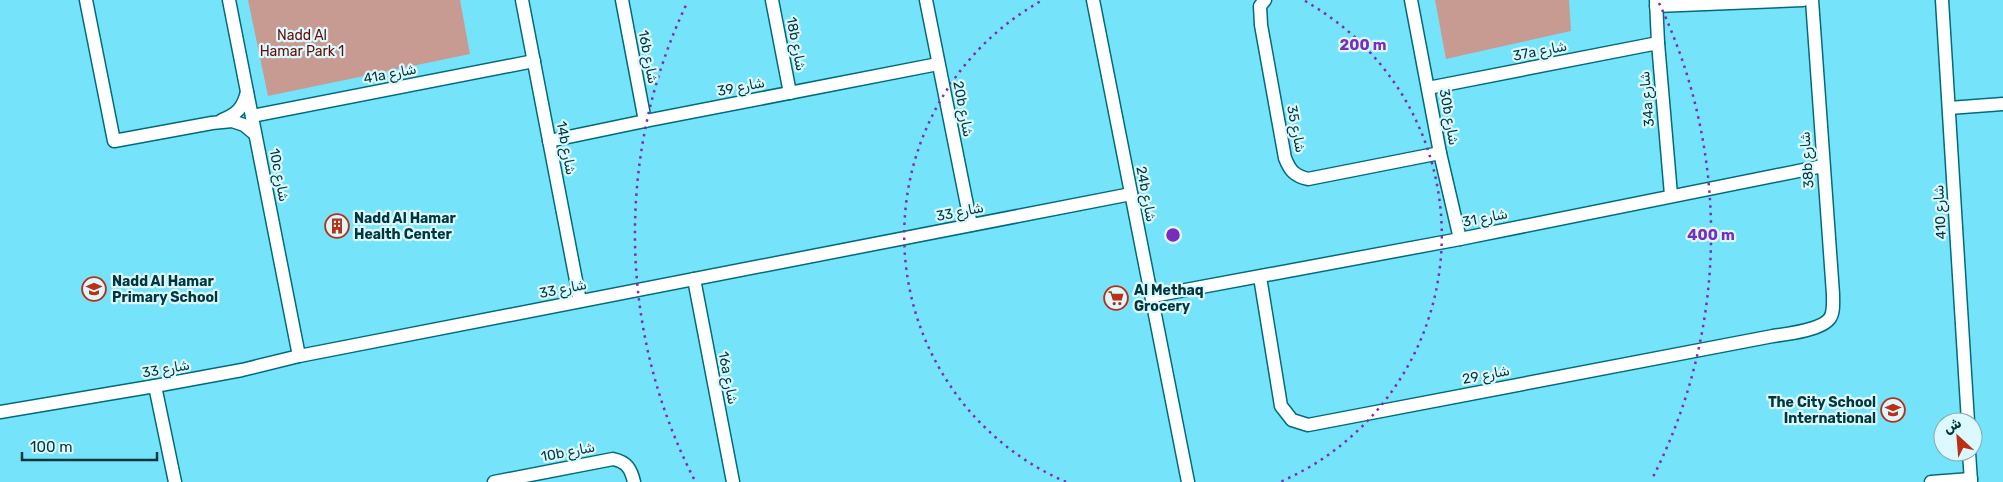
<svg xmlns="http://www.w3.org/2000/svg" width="2003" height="482" viewBox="0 0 2003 482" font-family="Rubik,'Noto Naskh Arabic',sans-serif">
	<rect width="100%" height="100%" fill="#75e4fa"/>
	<g fill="#c89b92">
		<path d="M248 0H460L470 54 268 96Z"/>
		<path d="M1435 0H1569L1571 31 1446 59Z"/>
	</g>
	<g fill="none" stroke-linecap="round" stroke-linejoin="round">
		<g stroke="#006b7b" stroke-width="15">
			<g id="minor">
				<path d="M86 0 114 141 212 123 232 121 244 125 255 134"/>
				<path d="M229 0 299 356"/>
				<path d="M522 0 580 301"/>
				<path d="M622 0 645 121"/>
				<path d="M772 0 790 93"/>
				<path d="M926 0 971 225"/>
				<path d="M1093 0 1188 482"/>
				<path d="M1265 0 1260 6 1261 25 1285 158C1290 171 1295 176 1308 179L1440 153"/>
				<path d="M1411 0 1440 153 1460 239"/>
				<path d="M1656 0 1658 43 1671 195"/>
				<path d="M1942 0 1968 422"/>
				<path d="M1656 6 1803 0"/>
				<path d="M1428 88 1658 43"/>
				<path d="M1949 108 2003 104"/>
				<path d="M252 116 534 61"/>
				<path d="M222 120C237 114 243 108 247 92"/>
				<path d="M549 141 645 121 938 64"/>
				<path d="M1260 277 1281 406 1292 420 1308 425 1773 336C1787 334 1822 330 1830 318 1834 312 1833 302 1833 294L1812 0"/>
				<path d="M694 279 733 482"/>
				<path d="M1153 296 1460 239 1823 166"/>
				<path d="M155 386 175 482"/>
				<path d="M0 412 155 386 242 370 299 356 1131 194"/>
				<path d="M1969 452 1971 482"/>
				<path d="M494 482 613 459C627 462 631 469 634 482"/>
				<path d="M1931 482 1971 479"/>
			</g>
		</g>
		<use href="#minor" stroke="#fff" stroke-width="12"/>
	</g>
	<g fill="none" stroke="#7b2cbf" stroke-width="2.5" stroke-dasharray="2.5 5">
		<path d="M1066 482A269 269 0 0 1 1041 1M1305 1A269 269 0 0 1 1280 482"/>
		<path d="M694 479A538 538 0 0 1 687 3M1659 3A538 538 0 0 1 1652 479"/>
	</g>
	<defs>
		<g id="building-ring" transform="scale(1.25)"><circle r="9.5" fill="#dbf9ff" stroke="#bb2f15" stroke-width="1.5"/><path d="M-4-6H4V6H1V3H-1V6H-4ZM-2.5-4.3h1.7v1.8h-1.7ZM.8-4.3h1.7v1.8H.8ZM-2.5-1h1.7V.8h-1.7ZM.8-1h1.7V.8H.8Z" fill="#bb2f15"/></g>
		<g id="school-ring" transform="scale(1.25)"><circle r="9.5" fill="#dbf9ff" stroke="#bb2f15" stroke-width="1.5"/><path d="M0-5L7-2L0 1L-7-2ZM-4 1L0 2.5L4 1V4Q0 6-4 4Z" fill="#bb2f15"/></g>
		<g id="supermarket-ring" transform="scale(1.25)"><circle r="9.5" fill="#dbf9ff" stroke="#bb2f15" stroke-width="1.5"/><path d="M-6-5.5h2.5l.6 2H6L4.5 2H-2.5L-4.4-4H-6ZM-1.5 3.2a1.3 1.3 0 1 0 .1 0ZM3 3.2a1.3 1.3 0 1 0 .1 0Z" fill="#bb2f15"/></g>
	</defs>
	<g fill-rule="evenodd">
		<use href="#building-ring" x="337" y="226"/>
		<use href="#school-ring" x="94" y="289"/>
		<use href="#supermarket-ring" x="1116" y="298"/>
		<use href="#school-ring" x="1893" y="410"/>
	</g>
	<g text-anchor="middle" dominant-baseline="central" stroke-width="4.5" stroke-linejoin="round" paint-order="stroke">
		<g font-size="14" fill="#650e01" stroke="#dbf9ff">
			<text x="302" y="35">Nadd Al<tspan x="302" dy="16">Hamar Park 1</tspan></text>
		</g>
		<g font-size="14" fill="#01363f" stroke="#dbf9ff">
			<text transform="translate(796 44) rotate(79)">18b شارع</text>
			<text transform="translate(1540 51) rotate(-11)">37a شارع</text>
			<text transform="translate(648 57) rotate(79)">16b شارع</text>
			<text transform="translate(390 74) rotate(-11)">41a شارع</text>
			<text transform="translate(741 87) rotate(-11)">شارع 39</text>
			<text transform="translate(1647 99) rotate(-95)">34a شارع</text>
			<text transform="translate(963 109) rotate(79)">20b شارع</text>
			<text transform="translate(1449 117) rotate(80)">30b شارع</text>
			<text transform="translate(1296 129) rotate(79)">شارع 35</text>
			<text transform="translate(566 148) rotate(79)">14b شارع</text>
			<text transform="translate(1807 160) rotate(-94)">38b شارع</text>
			<text transform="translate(279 175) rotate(79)">10c شارع</text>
			<text transform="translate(1146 194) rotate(79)">24b شارع</text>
			<text transform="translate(960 212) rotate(-11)">شارع 33</text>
			<text transform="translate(1940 212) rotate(-93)">شارع 410</text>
			<text transform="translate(1485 218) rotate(-11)">شارع 31</text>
			<text transform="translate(563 289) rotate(-11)">شارع 33</text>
			<text transform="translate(166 369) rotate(-10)">شارع 33</text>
			<text transform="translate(1486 375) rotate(-11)">شارع 29</text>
			<text transform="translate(728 378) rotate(79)">16a شارع</text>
			<text transform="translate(568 452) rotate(-11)">10b شارع</text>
		</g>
		<g font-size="14" font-weight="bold" fill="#01363f" stroke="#dbf9ff" text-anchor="start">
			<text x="354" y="218">Nadd Al Hamar<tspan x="354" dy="16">Health Center</tspan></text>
			<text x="112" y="281">Nadd Al Hamar<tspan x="112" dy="16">Primary School</tspan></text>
			<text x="1134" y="290">Al Methaq<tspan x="1134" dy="16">Grocery</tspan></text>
			<text x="1876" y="402" text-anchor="end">The City School<tspan x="1876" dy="16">International</tspan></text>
		</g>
	</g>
	<circle cx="1173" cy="235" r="8" fill="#7b2cbf" stroke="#dbf9ff" stroke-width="2.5"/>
	<g font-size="15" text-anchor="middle" font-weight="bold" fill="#7b2cbf" stroke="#dbf9ff" stroke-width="4.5" stroke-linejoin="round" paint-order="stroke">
		<text x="1363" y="50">200 m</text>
		<text x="1711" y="240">400 m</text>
	</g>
	<g transform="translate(1958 437) rotate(334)"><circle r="24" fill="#dbf9ff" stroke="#84abb2"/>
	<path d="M0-4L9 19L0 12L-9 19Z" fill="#bb2f15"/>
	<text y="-8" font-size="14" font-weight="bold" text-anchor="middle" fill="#01363f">ش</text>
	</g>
	<path d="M22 452v8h135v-8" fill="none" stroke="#01363f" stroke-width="2.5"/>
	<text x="30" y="452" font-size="15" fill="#01363f" stroke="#dbf9ff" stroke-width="4" paint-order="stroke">100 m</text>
</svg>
